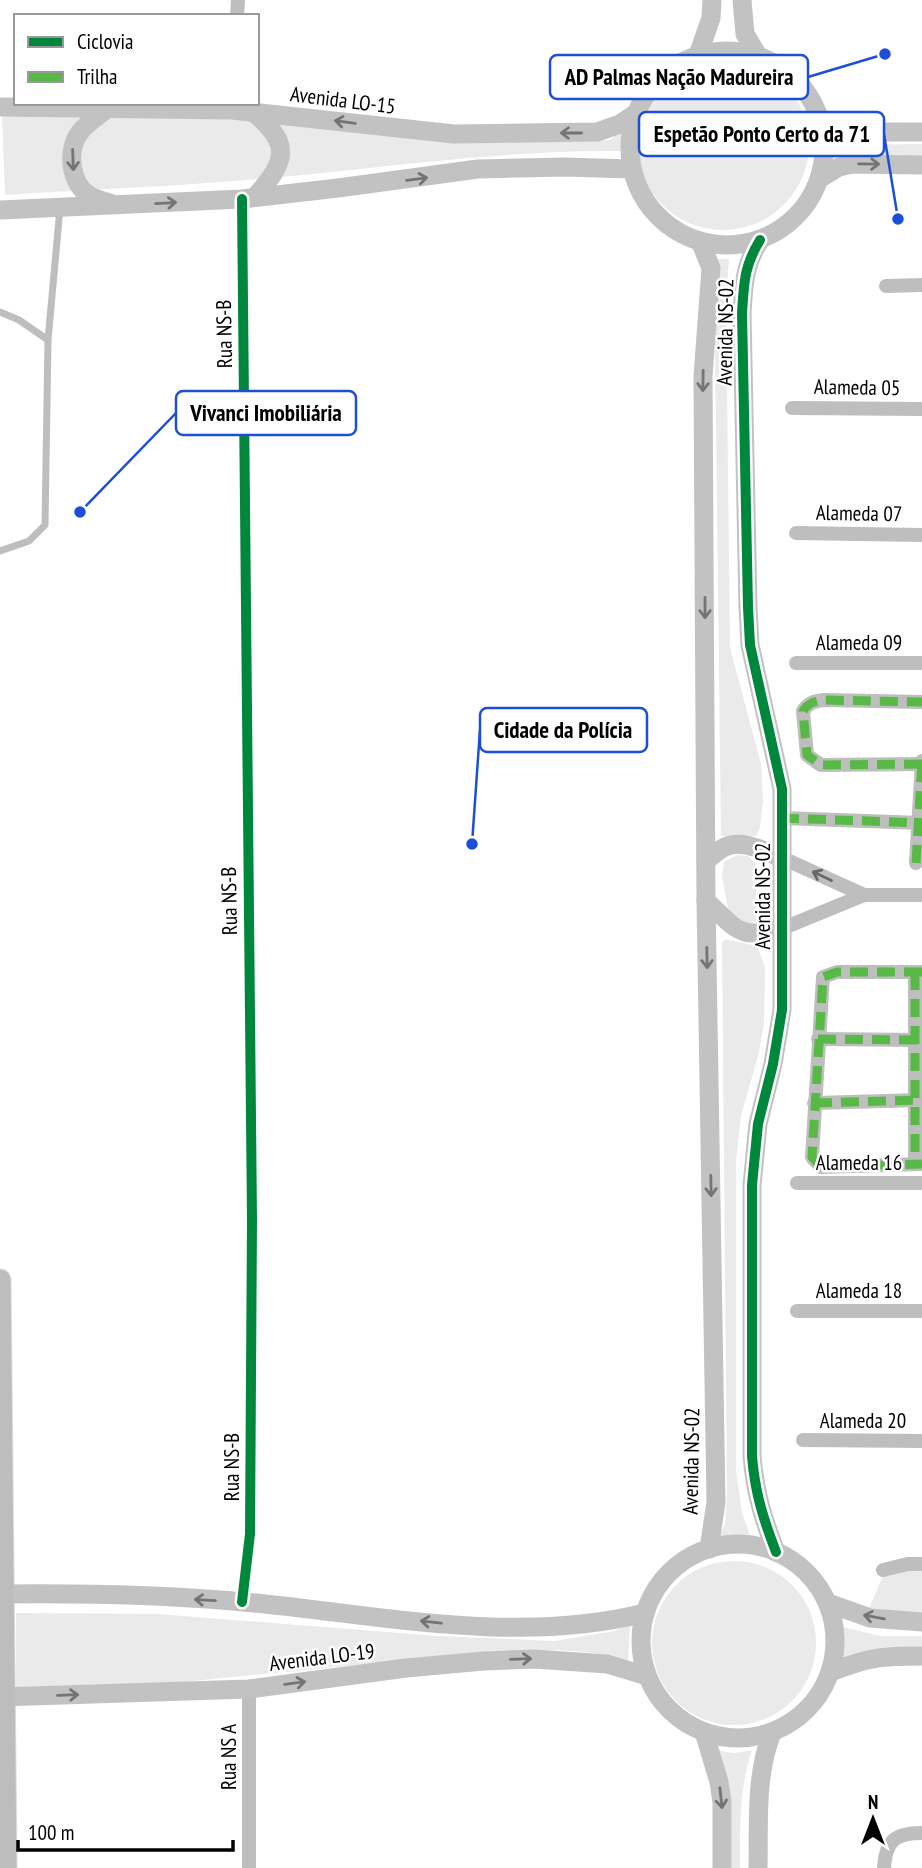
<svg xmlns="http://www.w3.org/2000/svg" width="922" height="1868" viewBox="0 0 922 1868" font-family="'PT Sans Narrow',sans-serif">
	<rect width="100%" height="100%" fill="#fff"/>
	<g fill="#eaeaea">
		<circle cx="723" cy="144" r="86"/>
		<path d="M2 114 229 119 542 141 610 140 623 129 622 151C514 150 410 164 303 175 204 185 104 189 5 195Z"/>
		<path d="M922 144V156H850L829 159V145Z"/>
		<path d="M714 259H729L726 299 730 648 761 764 763 800 760 828 756 836H721Z"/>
		<path d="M738 855 748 856 756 864V921L747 925 730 919 722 876 724 862Z"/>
		<path d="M725 939 757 946 765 967 764 1024 758 1056 741 1116 736 1160V1471L742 1513 750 1535 720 1536 725 1524 727 1491 722 943Z"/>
		<circle cx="734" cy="1643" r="82"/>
		<path d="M922 1568V1615L868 1611 883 1576Z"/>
		<path d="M16 1613 157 1614 437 1636 555 1641 614 1631 630 1625 628 1664 607 1655 585 1652 556 1650 487 1652 152 1685 16 1689Z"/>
		<path d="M839 1626 880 1636H922V1650L841 1660Z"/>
		<path d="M714 1750 735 1753 752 1750C739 1791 740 1825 740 1868H729Z"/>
	</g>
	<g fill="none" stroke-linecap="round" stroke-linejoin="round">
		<g stroke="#dbdbdb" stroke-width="23">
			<path id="primary" d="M0 1280 6 1868"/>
		</g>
		<g stroke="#bebebe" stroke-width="7">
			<path d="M0 312 19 320 48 340 45 525 29 541 0 551"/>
			<path d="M48 340 60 208"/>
		</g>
		<g stroke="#bebebe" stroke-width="14">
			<path d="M237 16 238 0"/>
			<path d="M886 286 922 285"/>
			<path d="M792 408 922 409"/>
			<path d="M796 533 922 535"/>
			<path d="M796 663H922"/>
			<path d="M922 764 821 765 807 755 803 711C808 703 814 701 824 700L922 702"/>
			<path d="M781 818 922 823"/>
			<path d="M780 857 864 895"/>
			<path d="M916 863 922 761"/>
			<path d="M781 929 864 895H922"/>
			<path d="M915 972V1164"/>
			<path d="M922 972H837L823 977 812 1157 821 1167 922 1164"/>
			<path d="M818 1039 921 1040"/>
			<path d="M814 1103 921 1100"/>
			<path d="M797 1183H922"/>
			<path d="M797 1311H922"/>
			<path d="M803 1440 922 1441"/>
			<path d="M883 1570 908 1564H922"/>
			<path d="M242 1602 250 1534 252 1220 242 199"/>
			<path d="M249 1868V1689"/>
			<path d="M884 1868C886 1840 895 1833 922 1833"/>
		</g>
		<g stroke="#c2c2c2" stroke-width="19">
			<path d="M742 0 745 34 757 54"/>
			<circle cx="727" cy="148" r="97"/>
			<path d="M698 55 711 18 712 0"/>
			<path d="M0 107 232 110 454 134 597 132 620 124 635 114"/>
			<path d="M109 107C100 115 87 123 80 132 66 150 70 184 90 196 95 199 104 201 110 203"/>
			<path d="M253 112C293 145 286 161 255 197"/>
			<path d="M823 124 877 132H922"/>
			<path d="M821 178 839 167 852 164 922 165"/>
			<path d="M0 210 242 199 338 188 478 169 565 167 631 169"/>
			<path d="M760 240C744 266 744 283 742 313L748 607 750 645 782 789V1010L773 1064 758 1124 752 1185V1456C755 1493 763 1518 776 1552"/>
			<path d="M700 241 711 268 703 376 706 901 716 1502 709 1549"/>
			<path d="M706 861C712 856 718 850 725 847 742 839 764 851 780 857"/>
			<path d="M706 901C737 929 738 940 781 929"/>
			<circle cx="738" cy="1641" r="97"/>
			<path d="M0 1594C88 1593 178 1595 265 1604 390 1617 521 1644 645 1613"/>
			<path d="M828 1603 870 1618 922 1622"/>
			<path d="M831 1672C869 1657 882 1656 922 1656"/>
			<path d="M0 1697 249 1689 406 1668 484 1661 534 1659 607 1664 647 1676"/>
			<path d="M704 1732 719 1782 722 1802V1868"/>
			<path d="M758 1868C759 1823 755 1775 772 1733"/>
		</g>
		<use href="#primary" stroke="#bdbdbd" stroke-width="21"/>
		<g stroke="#58b947" stroke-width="9" stroke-dasharray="18 9" stroke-linecap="butt">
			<path d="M922 764 821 765 807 755 803 711C808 703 814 701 824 700L922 702"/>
			<path d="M781 818 922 823"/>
			<path d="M916 863 922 761"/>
			<path d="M915 972V1164"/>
			<path d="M922 972H837L823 977 812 1157 821 1167 922 1164"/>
			<path d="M818 1039 922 1040"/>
			<path d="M814 1103 922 1100"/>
		</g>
		<g stroke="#fff" stroke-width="15">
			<g id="cycleway">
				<path d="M760 240C744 266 744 283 742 313L748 607 750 645 782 789V1010L773 1064 758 1124 752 1185V1456C755 1493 763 1518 776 1552"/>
				<path d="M242 1602 250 1534 252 1220 242 199"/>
			</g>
		</g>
		<use href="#cycleway" stroke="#00873e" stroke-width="10"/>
	</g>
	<defs><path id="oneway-shaft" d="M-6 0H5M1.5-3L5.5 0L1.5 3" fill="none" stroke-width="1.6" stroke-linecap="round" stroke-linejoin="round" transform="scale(1.75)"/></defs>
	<g stroke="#747474">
		<use href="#oneway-shaft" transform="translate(345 122) rotate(-173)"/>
		<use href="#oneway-shaft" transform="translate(571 133) rotate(180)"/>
		<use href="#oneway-shaft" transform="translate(73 160) rotate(88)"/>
		<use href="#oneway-shaft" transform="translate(869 164) rotate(1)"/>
		<use href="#oneway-shaft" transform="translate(417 179) rotate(-7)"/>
		<use href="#oneway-shaft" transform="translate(166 203) rotate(-3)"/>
		<use href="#oneway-shaft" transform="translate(703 381) rotate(91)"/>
		<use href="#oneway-shaft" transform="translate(705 608) rotate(90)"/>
		<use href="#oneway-shaft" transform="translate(707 958) rotate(89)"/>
		<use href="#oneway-shaft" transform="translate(711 1186) rotate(89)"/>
		<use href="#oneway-shaft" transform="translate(205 1600) rotate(-177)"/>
		<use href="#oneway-shaft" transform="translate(874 1617) rotate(-170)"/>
		<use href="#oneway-shaft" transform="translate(431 1622) rotate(-174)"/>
		<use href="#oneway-shaft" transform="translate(521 1659) rotate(-2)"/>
		<use href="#oneway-shaft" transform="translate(295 1683) rotate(-7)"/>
		<use href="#oneway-shaft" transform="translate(68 1695) rotate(-2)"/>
		<use href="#oneway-shaft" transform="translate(721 1798) rotate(84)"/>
	</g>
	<use stroke="#686868" href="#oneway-shaft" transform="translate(822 876) rotate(-155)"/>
	<g text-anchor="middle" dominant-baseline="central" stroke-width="5" stroke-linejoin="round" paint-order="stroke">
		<g font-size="21" fill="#000" stroke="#fff">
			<text transform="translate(343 100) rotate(7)">Avenida LO-15</text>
			<text transform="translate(725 332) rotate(-89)">Avenida NS-02</text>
			<text transform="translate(224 334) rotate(-91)">Rua NS-B</text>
			<text transform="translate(857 387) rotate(1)">Alameda 05</text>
			<text transform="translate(859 513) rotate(1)">Alameda 07</text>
			<text x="859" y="642">Alameda 09</text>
			<text transform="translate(762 896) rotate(-90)">Avenida NS-02</text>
			<text transform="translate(229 901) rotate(-91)">Rua NS-B</text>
			<text x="859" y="1162">Alameda 16</text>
			<text x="859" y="1290">Alameda 18</text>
			<text x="863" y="1420">Alameda 20</text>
			<text transform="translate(691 1461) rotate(-89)">Avenida NS-02</text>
			<text transform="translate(231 1467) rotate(-90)">Rua NS-B</text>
			<text transform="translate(322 1657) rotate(-7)">Avenida LO-19</text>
			<text transform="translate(228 1757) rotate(-90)">Rua NS A</text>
		</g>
	</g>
	<path fill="none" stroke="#1d4ed8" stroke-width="2.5" d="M885 54L808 77M898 219L884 134M80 512L176 413M472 844L480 730"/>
	<g fill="#1d4ed8" stroke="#fff" stroke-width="2.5">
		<circle cx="885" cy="54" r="7"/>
		<circle cx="898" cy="219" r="7"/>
		<circle cx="80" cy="512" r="7"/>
		<circle cx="472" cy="844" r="7"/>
	</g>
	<g fill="#fff" stroke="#1d4ed8" stroke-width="2.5">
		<rect x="550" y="55" width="258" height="44" rx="7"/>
		<rect x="639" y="112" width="245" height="44" rx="7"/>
		<rect x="176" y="391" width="180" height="44" rx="7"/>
		<rect x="480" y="708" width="167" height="44" rx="7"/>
	</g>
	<g font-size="23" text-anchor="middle" font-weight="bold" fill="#000">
		<text x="679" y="85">AD Palmas Nação Madureira</text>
		<text x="762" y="142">Espetão Ponto Certo da 71</text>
		<text x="266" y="421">Vivanci Imobiliária</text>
		<text x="563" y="738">Cidade da Polícia</text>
	</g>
	<rect x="14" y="14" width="245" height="91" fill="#ffffff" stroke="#999999" stroke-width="2"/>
	<rect x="28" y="37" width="35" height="10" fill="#00873e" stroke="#999999" stroke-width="2"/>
	<text x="77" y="49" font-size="21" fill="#000000">Ciclovia</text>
	<rect x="28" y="72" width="35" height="10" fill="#58b947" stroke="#999999" stroke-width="2"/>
	<text x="77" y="84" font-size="21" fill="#000000">Trilha</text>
	<g transform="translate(873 1819)" stroke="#ffffff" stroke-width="5" paint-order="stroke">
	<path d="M0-5L12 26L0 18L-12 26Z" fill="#000000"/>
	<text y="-10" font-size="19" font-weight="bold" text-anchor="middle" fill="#000000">N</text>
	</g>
	<path d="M18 1840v10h215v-10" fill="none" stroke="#000000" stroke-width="3.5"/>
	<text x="28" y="1840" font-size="21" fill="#000000" stroke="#ffffff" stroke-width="5" paint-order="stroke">100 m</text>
</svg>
